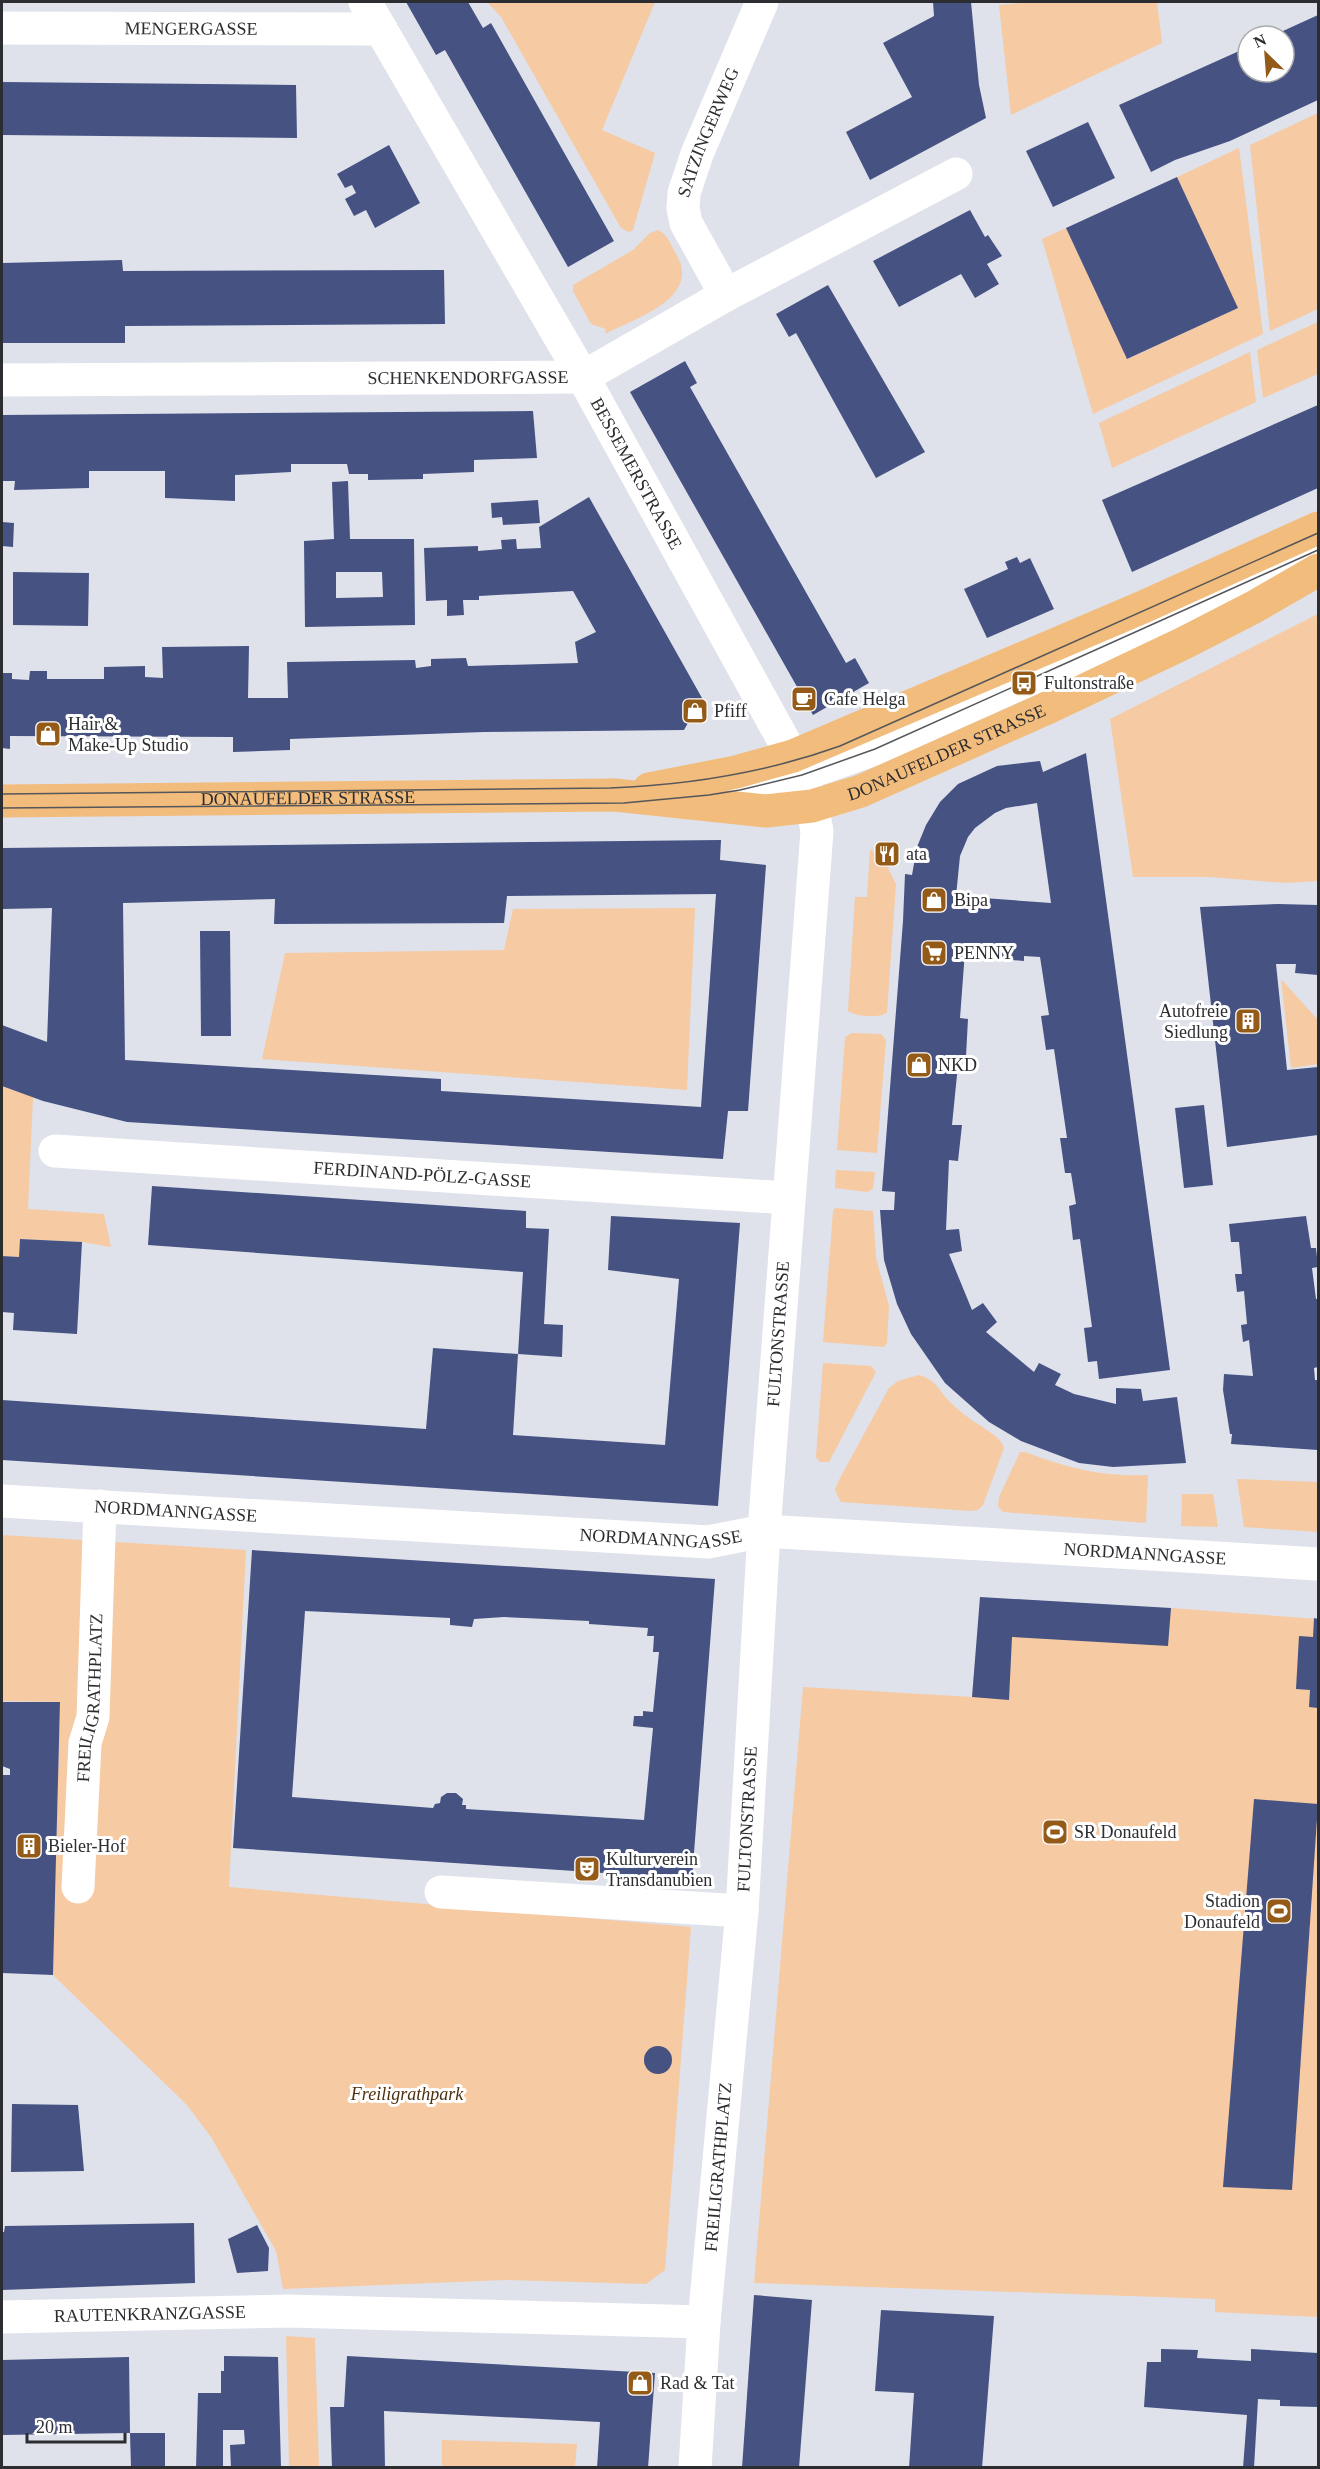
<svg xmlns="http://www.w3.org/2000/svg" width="1320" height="2469" viewBox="0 0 1320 2469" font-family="'Times New Roman',serif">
	<rect width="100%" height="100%" fill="#dfe2eb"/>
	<g fill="#f6caa2">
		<path d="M487 2H655L602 130 655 153 633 230 629 232 621 228 501 17Z"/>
		<path d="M1031 2H1157L1162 43 1011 115 999 5Z"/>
		<path d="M1318 113V309L1270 331 1250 145Z"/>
		<path d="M1239 148 1263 334 1093 414 1042 239 1066 228 1128 359 1237 308 1177 177Z"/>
		<path d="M658 230C668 234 672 247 677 256 701 298 634 319 605 334L606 329 591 324 573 291V285L633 250 650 233Z"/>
		<path d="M1318 322V374L1263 398 1257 350Z"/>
		<path d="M1250 352 1256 402 1112 468 1099 423Z"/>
		<path d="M1318 614V881L1286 883 1210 877H1133L1110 719Z"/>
		<path d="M870 849 885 862 896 884 887 1013C877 1018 858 1017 848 1011L855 897H867Z"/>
		<path d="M695 908 687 1090 262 1059 285 953 504 950 513 909Z"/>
		<path d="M1281 979 1318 1020V1064L1291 1068Z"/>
		<path d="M852 1033 881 1034 886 1040 877 1153 837 1150 845 1037Z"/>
		<path d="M2 1086 33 1097 28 1209 104 1214 111 1247 82 1242 20 1239 19 1257 2 1256Z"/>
		<path d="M836 1170 875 1172 873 1189 867 1192 835 1188Z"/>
		<path d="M835 1208 873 1211 876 1258 889 1306 887 1343 884 1347 823 1342 833 1211Z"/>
		<path d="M823 1363 871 1366 876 1372 829 1462H820L816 1457Z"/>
		<path d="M919 1375C934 1379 938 1388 947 1399 957 1409 969 1419 981 1426 990 1433 1001 1437 1004 1448L983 1505 978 1510 971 1511 841 1502 835 1490 839 1480 889 1388 898 1381Z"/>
		<path d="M1020 1452H1025C1068 1468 1101 1477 1148 1475L1146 1523 1003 1512 998 1506 999 1497Z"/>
		<path d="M1237 1479 1318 1482V1532L1244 1527Z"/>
		<path d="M1182 1494H1213L1218 1527 1181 1526Z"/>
		<path d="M2 1535 246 1550 229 1887 691 1927 665 2270 646 2284 506 2280 283 2289 276 2251 211 2137 187 2105 53 1975 60 1702 2 1701Z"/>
		<path d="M1171 1608 1318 1619V2317L1215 2312V2299L754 2283 803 1687 972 1697 979 1617Z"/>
		<path d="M286 2336 315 2338 319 2467H289Z"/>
		<path d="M442 2440 577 2444 575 2467H442Z"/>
	</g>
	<g fill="#465282" fill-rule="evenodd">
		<path d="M406 2H468L483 28 491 23 614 241 568 267 445 50 436 55Z"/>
		<path d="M933 2H971L979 85 986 118 870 180 846 132 912 97 883 43 934 16Z"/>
		<path d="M1318 15V100L1230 141 1175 160 1151 172 1119 105 1248 47V72H1284V36H1272Z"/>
		<path d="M2 82 296 85 297 138 2 135Z"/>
		<path d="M1088 122 1115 178 1053 207 1026 151Z"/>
		<path d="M389 145 420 203 375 228 366 210 354 216 345 199 356 193 352 185 345 188 337 174Z"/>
		<path d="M1177 177 1238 308 1127 359 1066 228Z"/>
		<path d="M970 210 985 237 988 235 1002 256 987 264 999 284 975 298 961 274 899 307 873 261Z"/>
		<path d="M122 260 123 271 444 270 445 324 125 326V343H2V263Z"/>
		<path d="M828 285 925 452 876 478 796 333 789 337 776 314Z"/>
		<path d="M685 361 697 383 690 387 846 663 855 658 869 683 813 715 630 392Z"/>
		<path d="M1318 405V488L1132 572 1102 500Z"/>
		<path d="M533 411 537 458 474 460V472L423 474V479L368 480V474H349L347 464H291V472L235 475V501L165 498V471H89V488L14 490 15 481H2V415Z"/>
		<path d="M348 481 350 539H414L415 625 305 627 304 541 334 539 332 482ZM336 572H382L383 597 336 598Z"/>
		<path d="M589 497 702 698 684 730 484 732 290 739V750L233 752V737L10 736V749L2 748V673H12V679L29 680 30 671H47V679H104V667L145 666V677L163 678 162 647 249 646 248 698H288L287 662 415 660 416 668 431 666V659L466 658 468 666 578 663 575 642 596 632 573 591 479 596V600H463L464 615 447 616V600L426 601 424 548 478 546V551L502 549 501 540 516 539 517 549 541 548 539 527Z"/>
		<path d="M538 500 540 523 503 525 502 517 492 518 491 503Z"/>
		<path d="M2 522 14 523 13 547 2 546Z"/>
		<path d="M1017 557 1020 563 1030 558 1054 609 987 638 964 589 1008 569 1005 562Z"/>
		<path d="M13 572 89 573 88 626 13 625Z"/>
		<path d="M1086 753 1170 1370 1099 1379 1097 1361 1088 1362 1084 1328 1092 1327 1080 1239 1073 1240 1069 1206 1076 1204 1071 1173H1065L1060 1138H1067L1054 1049 1046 1050 1041 1016 1049 1015 1040 957 1024 956V961L988 958V953L965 951 960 1018 968 1019 966 1056 959 1055 952 1125H962L958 1161 949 1160 946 1230 959 1229 962 1251 949 1254 972 1310 983 1303 997 1322 986 1332 1034 1372 1039 1363 1061 1374 1055 1385 1074 1394 1116 1404V1388L1141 1389 1143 1401 1177 1397 1186 1463 1113 1467 1079 1463 1021 1441 989 1422 945 1383 911 1334 897 1304 884 1260 880 1210H894L895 1192 882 1191 903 921 905 874 912 875 917 847 926 825 940 802 958 784 997 766 1040 761 1043 772ZM1037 803 1051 903 956 896 960 856 968 837 975 828 995 813 1006 808Z"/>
		<path d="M721 840 720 860 766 865 748 1111H728L723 1159 127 1122 43 1101 2 1086V1025L47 1042 52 908 2 909V848ZM716 894 701 1107 441 1091V1079L125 1060 123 903 275 899 274 924 504 923 507 896Z"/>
		<path d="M885 845 896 857 889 864 878 851Z"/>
		<path d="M1278 904 1318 905V975L1295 973 1296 964H1276L1287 1070 1318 1067V1135L1227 1147 1200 907Z"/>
		<path d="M200 931H230L231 1036H201Z"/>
		<path d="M1204 1105 1213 1185 1184 1188 1175 1108Z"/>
		<path d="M152 1186 526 1211V1228L549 1229 544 1324 563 1325 562 1357 518 1354 513 1435 665 1445 679 1279 608 1270 611 1216 740 1223 718 1506 2 1460V1400L426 1429 433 1348 518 1354 523 1272 148 1245Z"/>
		<path d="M1306 1216 1311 1248H1316L1318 1267 1312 1268 1316 1299H1318V1367L1314 1368 1315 1380H1318V1450L1231 1444 1232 1434H1230L1223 1390 1224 1374 1253 1376 1249 1340 1243 1342 1241 1325 1247 1324 1244 1291 1237 1292 1235 1274H1242L1239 1242H1231L1229 1224Z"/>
		<path d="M20 1239 82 1242 77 1334 13 1330 14 1313 2 1312V1256L19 1257Z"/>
		<path d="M252 1550 715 1579 692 1879 233 1848ZM305 1611 450 1618V1625L472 1627 474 1619 504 1617 589 1621V1624L648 1628 647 1636H654L653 1652H659L653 1712 643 1711V1716H634L633 1726 653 1728 644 1820 466 1809V1805H462L463 1799 456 1793H447L441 1797 440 1803 435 1804 433 1808 292 1797Z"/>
		<path d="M980 1597 1171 1608 1168 1646 1012 1637 1009 1700 972 1697Z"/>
		<path d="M1314 1618 1318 1619V1708L1309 1707 1310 1690 1296 1689 1299 1636 1313 1637Z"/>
		<path d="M2 1702H60L53 1975 2 1973V1775H10V1769L2 1766Z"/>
		<path d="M1254 1799 1318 1804 1292 2190 1223 2187Z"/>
		<circle cx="658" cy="2060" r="14"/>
		<path d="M12 2104 78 2105 84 2171 11 2172Z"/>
		<path d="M194 2223 195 2283 2 2290V2232H4L5 2226Z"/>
		<path d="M257 2225 269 2248 268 2271 237 2273 228 2239Z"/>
		<path d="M754 2295 812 2300 799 2468H742Z"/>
		<path d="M881 2310 994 2316 982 2468H909L914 2393 875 2391Z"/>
		<path d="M1161 2349 1198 2350 1197 2358 1251 2361V2349L1318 2353V2407L1280 2406V2400L1258 2399 1254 2468H1243L1247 2415 1144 2407 1147 2362H1161Z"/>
		<path d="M224 2356 278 2357 281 2468H231L230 2445 245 2444 244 2430H223V2468H196L198 2393H221V2371H224Z"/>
		<path d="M347 2356 655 2373 648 2468H597L600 2422 384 2411 385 2468H332L330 2407H344Z"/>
		<path d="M129 2357 130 2433 2 2435V2360Z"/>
		<path d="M130 2433H165V2468H131Z"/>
	</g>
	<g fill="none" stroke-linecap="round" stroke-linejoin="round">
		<g stroke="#fff" stroke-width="33">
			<path id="s1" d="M365 2 583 377 795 761 812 806 817 831 764 1531 742 1911 704 2322 695 2468"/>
			<path id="s2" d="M2 28 381 29"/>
			<path id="s3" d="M726 295 686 223 683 208 684 193 697 154 762 2"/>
			<path id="s4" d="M2 380 583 377 726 295 956 174"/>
			<path d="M686 794 740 790 802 775 875 749 1318 550"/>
			<path id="s5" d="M55 1151 788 1198"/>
			<path id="s6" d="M2 1501 708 1542 764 1531 1318 1564"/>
			<path id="s7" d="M78 1887 85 1743 93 1717 100 1506"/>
			<path d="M441 1892 742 1911"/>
			<path id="s8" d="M2 2317 288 2311 704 2322"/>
		</g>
		<g stroke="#f2bc7c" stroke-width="33">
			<path d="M649 789 736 772 793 756 1143 607 1318 528"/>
			<path id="s9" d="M2 801 615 795 766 811 812 806 861 791 1045 709 1184 643 1254 607 1318 570"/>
		</g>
		<g stroke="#55575b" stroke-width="1.5">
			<path d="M2 794 610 788C689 785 765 773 840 746L1318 533"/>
			<path d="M2 808 624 803 709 795 740 790 802 775 875 749 1318 550"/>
		</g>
	</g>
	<defs>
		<g id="bus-square" transform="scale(1.35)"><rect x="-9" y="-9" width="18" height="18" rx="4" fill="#945a17" stroke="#fff"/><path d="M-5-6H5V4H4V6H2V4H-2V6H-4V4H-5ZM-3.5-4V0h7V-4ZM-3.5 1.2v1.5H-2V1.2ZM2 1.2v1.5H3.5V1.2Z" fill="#fff"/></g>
		<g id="cafe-square" transform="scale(1.35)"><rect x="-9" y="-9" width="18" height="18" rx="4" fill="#945a17" stroke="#fff"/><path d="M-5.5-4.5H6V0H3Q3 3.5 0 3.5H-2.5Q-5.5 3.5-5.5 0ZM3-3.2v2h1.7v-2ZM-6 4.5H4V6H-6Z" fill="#fff"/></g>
		<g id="shop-square" transform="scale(1.35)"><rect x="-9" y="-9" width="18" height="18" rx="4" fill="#945a17" stroke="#fff"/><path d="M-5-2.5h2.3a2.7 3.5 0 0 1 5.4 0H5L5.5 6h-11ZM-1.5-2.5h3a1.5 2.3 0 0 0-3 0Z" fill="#fff"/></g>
		<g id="restaurant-square" transform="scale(1.35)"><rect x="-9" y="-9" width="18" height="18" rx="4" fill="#945a17" stroke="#fff"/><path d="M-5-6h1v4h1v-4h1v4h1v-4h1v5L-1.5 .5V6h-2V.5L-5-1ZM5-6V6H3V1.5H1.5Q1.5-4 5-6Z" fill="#fff"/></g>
		<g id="supermarket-square" transform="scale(1.35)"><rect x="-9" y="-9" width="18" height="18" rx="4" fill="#945a17" stroke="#fff"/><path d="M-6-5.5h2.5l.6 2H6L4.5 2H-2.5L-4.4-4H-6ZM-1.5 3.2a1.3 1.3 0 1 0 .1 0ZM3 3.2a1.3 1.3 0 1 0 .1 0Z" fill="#fff"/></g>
		<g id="building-square" transform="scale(1.35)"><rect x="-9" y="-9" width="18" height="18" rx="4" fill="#945a17" stroke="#fff"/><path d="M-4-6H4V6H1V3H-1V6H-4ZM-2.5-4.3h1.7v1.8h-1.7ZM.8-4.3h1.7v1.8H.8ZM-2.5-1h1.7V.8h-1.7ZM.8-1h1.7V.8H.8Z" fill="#fff"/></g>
		<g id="stadium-square" transform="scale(1.35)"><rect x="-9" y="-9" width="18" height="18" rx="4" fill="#945a17" stroke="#fff"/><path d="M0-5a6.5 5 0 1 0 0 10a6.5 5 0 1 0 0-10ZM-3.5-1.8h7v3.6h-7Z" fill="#fff"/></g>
		<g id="theatre-square" transform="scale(1.35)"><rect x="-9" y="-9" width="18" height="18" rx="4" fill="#945a17" stroke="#fff"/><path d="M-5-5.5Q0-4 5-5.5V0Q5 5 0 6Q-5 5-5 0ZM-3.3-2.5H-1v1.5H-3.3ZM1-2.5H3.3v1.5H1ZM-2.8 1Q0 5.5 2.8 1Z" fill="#fff"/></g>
	</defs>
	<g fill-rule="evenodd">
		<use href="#bus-square" x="1024" y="683"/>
		<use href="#cafe-square" x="804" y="699"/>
		<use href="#shop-square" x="695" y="711"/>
		<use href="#shop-square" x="48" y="734"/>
		<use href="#restaurant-square" x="887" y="854"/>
		<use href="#shop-square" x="934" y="900"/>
		<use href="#supermarket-square" x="934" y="953"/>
		<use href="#building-square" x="1248" y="1021"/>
		<use href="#shop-square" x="919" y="1065"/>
		<use href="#stadium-square" x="1055" y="1832"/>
		<use href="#building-square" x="29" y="1846"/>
		<use href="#theatre-square" x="587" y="1869"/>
		<use href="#stadium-square" x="1279" y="1911"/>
		<use href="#shop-square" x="640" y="2383"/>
	</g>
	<g text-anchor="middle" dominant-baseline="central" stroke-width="6" stroke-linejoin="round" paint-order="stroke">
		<g font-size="18" fill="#2c2d30" stroke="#fff">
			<text stroke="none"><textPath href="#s2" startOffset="189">MENGERGASSE</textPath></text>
			<text stroke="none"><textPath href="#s3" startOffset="178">SATZINGERWEG</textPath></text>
			<text stroke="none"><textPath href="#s4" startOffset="466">SCHENKENDORFGASSE</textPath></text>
			<text stroke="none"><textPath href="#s1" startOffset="544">BESSEMERSTRASSE</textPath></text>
			<text stroke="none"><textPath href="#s9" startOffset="956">DONAUFELDER STRASSE</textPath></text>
			<text stroke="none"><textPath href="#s9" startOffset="306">DONAUFELDER STRASSE</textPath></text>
			<text stroke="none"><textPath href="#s5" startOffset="368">FERDINAND-PÖLZ-GASSE</textPath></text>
			<text transform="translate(778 1334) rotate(-86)">FULTONSTRASSE</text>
			<text stroke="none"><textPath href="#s6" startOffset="174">NORDMANNGASSE</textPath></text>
			<text stroke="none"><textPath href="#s6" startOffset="660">NORDMANNGASSE</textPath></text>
			<text stroke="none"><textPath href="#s6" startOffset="1146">NORDMANNGASSE</textPath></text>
			<text stroke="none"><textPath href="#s7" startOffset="190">FREILIGRATHPLATZ</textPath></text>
			<text transform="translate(747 1819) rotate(-87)">FULTONSTRASSE</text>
			<text transform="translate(718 2167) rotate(-85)">FREILIGRATHPLATZ</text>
			<text stroke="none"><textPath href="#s8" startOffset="148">RAUTENKRANZGASSE</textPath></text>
		</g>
		<g font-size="18" fill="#2c2d30" stroke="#fff" text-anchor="start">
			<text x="1044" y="683">Fultonstraße</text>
			<text x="824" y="699">Cafe Helga</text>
			<text x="714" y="711">Pfiff</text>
			<text x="68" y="724">Hair &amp;<tspan x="68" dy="21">Make-Up Studio</tspan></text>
			<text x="906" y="854">ata</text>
			<text x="954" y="900">Bipa</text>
			<text x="954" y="953">PENNY</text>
			<text x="1228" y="1011" text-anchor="end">Autofreie<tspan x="1228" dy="21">Siedlung</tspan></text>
			<text x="938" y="1065">NKD</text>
			<text x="1074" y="1832">SR Donaufeld</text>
			<text x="48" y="1846">Bieler-Hof</text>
			<text x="606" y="1859">Kulturverein<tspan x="606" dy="21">Transdanubien</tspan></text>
			<text x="1260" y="1901" text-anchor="end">Stadion<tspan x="1260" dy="21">Donaufeld</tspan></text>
			<text x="660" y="2383">Rad &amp; Tat</text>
		</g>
		<g font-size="18" font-style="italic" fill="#4f2f0d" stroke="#fff">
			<text x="407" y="2094">Freiligrathpark</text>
		</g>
	</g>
	<rect width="1320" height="2469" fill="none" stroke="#2c2d30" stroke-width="6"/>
	<g transform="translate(1266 54) rotate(335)"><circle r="28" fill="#ffffff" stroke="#ababac" stroke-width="1.5"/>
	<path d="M0-4.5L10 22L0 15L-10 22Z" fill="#945a17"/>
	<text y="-9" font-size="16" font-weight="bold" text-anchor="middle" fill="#2c2d30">N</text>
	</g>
	<path d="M27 2433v9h98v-9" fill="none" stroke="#2c2d30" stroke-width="3"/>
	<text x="36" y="2433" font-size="18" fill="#2c2d30" stroke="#ffffff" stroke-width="4.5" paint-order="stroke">20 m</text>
</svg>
